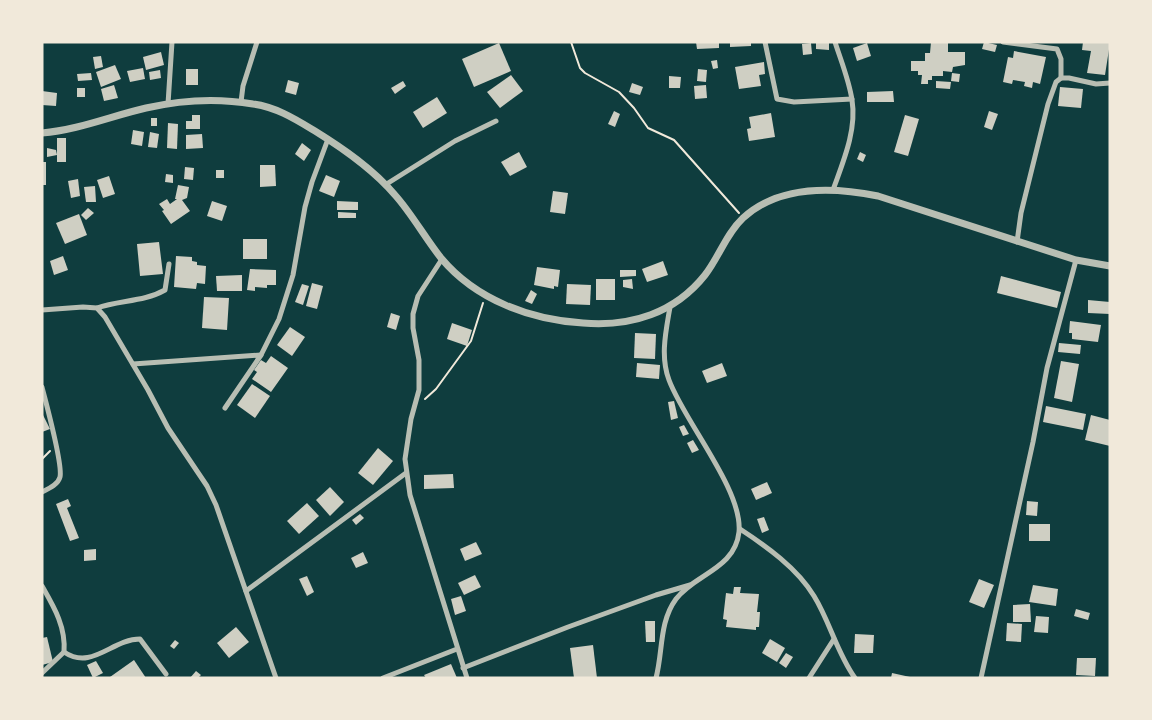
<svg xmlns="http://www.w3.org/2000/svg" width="1152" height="720" viewBox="0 0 1152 720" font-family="'DM Sans',sans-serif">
	<rect width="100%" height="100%" fill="#0f3d3e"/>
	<g fill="#cfcfc3">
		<path d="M696 42H719V48L697 49Z"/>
		<path d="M730 42H751V46L730 47Z"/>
		<path d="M816 42H829V50L816 49Z"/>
		<path d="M931 42H948V52H965V65L953 67 952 72 943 71V76H932V80H928V84H921L922 75H918V71H911V61H925V53H930Z"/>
		<path d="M984 42 997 45 995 52 982 49Z"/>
		<path d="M1083 42 1110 43 1105 75 1087 73 1091 51 1082 50Z"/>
		<path d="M499 43 511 71 474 87 462 59Z"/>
		<path d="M811 43 812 54 803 55 802 44Z"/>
		<path d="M867 43 871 56 857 61 853 48Z"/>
		<path d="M1014 51 1046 57 1040 84 1033 82 1032 88 1024 86 1025 82 1013 80 1012 84 1003 82 1008 57 1013 58Z"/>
		<path d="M161 52 164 65 146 70 143 57Z"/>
		<path d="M101 56 103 67 95 69 93 57Z"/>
		<path d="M717 60 718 68 713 69 711 61Z"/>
		<path d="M764 62 765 74 759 75 761 86 739 89 735 67Z"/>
		<path d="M115 65 121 79 101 87 96 72Z"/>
		<path d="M143 68 145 79 130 82 127 71Z"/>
		<rect x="186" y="69" width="12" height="16"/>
		<path d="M698 69 707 70 706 82 697 81Z"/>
		<path d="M160 70 161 78 150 80 149 72Z"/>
		<path d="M91 73 92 80 78 81 77 74Z"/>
		<path d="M952 73 960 74 959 82 951 81Z"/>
		<path d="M511 75 523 91 500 108 487 92Z"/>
		<path d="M669 76 681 77 680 88H669Z"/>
		<path d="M288 80 299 83 296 95 285 92Z"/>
		<path d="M403 81 406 86 395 94 391 88Z"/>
		<path d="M936 81 951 82 950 89 936 88Z"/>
		<path d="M632 83 643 87 640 95 629 92Z"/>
		<path d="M114 85 118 98 104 101 101 89Z"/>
		<path d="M706 85 707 98 695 99 694 86Z"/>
		<path d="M1060 87 1083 89 1081 108 1058 106Z"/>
		<rect x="77" y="88" width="8" height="9"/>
		<path d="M42 91 57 93 56 106 42 105Z"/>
		<path d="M893 91 894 102H867V92Z"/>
		<path d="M437 97 447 113 423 128 413 112Z"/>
		<path d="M614 111 620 114 615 127 608 124Z"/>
		<path d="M989 111 998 114 992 130 984 127Z"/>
		<path d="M771 113 775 137 749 141 747 129 751 128 749 117Z"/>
		<path d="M192 115H200V129H186V121H192Z"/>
		<path d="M905 115 919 119 908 156 894 152Z"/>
		<rect x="151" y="118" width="6" height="8"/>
		<path d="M168 123 178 124 177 149 167 148Z"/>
		<path d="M133 130 144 132 142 146 131 144Z"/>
		<path d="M150 132 159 134 157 148 148 147Z"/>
		<path d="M202 134 203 148 186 149V135Z"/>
		<rect x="57" y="138" width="9" height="24"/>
		<path d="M302 143 311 150 304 161 295 154Z"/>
		<path d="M47 148 56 150 57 155 47 157Z"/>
		<path d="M519 152 527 167 510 176 501 162Z"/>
		<path d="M860 152 866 155 863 162 857 159Z"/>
		<rect x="42" y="162" width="4" height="23"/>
		<path d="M260 165H275L276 186 260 187Z"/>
		<path d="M185 167 194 168 193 180 184 179Z"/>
		<rect x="216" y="170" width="8" height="8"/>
		<path d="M166 174 173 175V183L165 182Z"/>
		<path d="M326 175 340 181 334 197 319 191Z"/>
		<path d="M109 176 115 194 103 198 97 180Z"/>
		<path d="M78 179 80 196 71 198 68 181Z"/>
		<path d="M178 185 189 187 187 198 182 200 190 211 171 224 162 211 164 210 159 204 167 199 170 204 177 199H175Z"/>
		<path d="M95 186 96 202H86L84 187Z"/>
		<path d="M553 191 568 193 565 214 550 212Z"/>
		<path d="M212 201 227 206 222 221 207 216Z"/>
		<path d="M337 201 358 202V210H337Z"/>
		<path d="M88 208 94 213 86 220 81 215Z"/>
		<path d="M338 212 356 213V218H338Z"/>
		<path d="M79 214 87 235 65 244 56 223Z"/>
		<rect x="243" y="239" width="24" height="20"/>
		<path d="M159 242 163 274 140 276 137 244Z"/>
		<path d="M63 256 68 270 54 275 50 261Z"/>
		<path d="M176 256 192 257V261L197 262V265L206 266 205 284 197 283 196 289 174 287Z"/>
		<path d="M663 261 668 275 647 282 642 269Z"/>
		<path d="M537 267 560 270 558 287 554 286V289L534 285Z"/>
		<path d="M250 269 276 270V285H267V288L255 287V291L247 290Z"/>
		<path d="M620 270H636V276L620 277Z"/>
		<path d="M242 275V291H217L216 276Z"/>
		<path d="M1001 276 1061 292 1057 308 997 293Z"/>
		<rect x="596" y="279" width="19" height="21"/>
		<path d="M632 279 633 289 623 287V280Z"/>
		<path d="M312 283 323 286 317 309 306 306Z"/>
		<path d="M302 284 309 286 303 305 295 302Z"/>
		<path d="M567 284 591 285 590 305 566 304Z"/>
		<path d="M531 290 537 294 532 304 525 301Z"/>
		<path d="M204 297 229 298 227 330 202 328Z"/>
		<path d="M1088 300 1110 302V314L1088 313Z"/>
		<path d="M391 313 400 316 396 330 387 327Z"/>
		<path d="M1070 321 1101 325 1098 342 1072 339V333H1069Z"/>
		<path d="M452 323 472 330 467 346 447 339Z"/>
		<path d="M290 327 305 337 292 356 277 345Z"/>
		<path d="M635 333 656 334 655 359 634 358Z"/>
		<path d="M1059 343 1081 345 1080 354 1058 352Z"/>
		<path d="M271 356 288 368 271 392 252 379 257 372 254 370 261 360 266 363Z"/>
		<path d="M1061 361 1079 364 1072 402 1054 398Z"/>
		<path d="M637 363 660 365 659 379 636 377Z"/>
		<path d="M722 363 727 376 707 383 702 371Z"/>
		<path d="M252 384 270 396 255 418 237 405Z"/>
		<path d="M674 401 678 418 671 420 668 402Z"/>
		<path d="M1046 406 1086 414 1083 430 1043 422Z"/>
		<path d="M42 413 50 429 42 432Z"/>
		<path d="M1091 415 1110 420V446L1085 440Z"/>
		<path d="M684 425 689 434 683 436 679 427Z"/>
		<path d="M693 440 699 450 692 453 687 443Z"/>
		<path d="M378 448 393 461 373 485 358 473Z"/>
		<path d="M453 474 454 488 424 489V475Z"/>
		<path d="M767 482 772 493 756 500 751 489Z"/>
		<path d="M330 487 344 502 330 516 316 500Z"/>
		<path d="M68 499 71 506 67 508 79 538 70 541 56 504Z"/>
		<path d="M1027 501 1038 502 1037 516 1026 515Z"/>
		<path d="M307 503 319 516 299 534 287 521Z"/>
		<path d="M360 514 364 518 356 525 352 520Z"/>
		<path d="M764 517 769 530 762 533 757 519Z"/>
		<rect x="1029" y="524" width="21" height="17"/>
		<path d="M476 542 482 554 465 561 460 549Z"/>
		<path d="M96 549V560L84 561V550Z"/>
		<path d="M363 552 368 563 356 568 351 558Z"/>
		<path d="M475 575 481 587 464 595 458 583Z"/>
		<path d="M307 576 314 592 307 596 299 579Z"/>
		<path d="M979 579 994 585 984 608 969 602Z"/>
		<path d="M1033 585 1058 589 1056 606 1029 602Z"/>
		<path d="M734 587H741L740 593 759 594 757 612H760L759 627H756V630L726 627 727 620 723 619 726 593 733 594Z"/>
		<path d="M461 596 466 611 455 615 451 599Z"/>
		<path d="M1030 604 1031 622H1013V605Z"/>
		<path d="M1076 609 1090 613 1088 620 1074 616Z"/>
		<path d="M1036 616 1049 617 1048 633 1034 632Z"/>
		<path d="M645 621H655V642H646Z"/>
		<path d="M1007 623 1022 624 1021 642 1006 641Z"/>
		<path d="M236 627 249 642 229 658 217 643Z"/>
		<path d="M855 634 874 635 873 653H854Z"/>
		<path d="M47 637 53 662 42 665V638Z"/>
		<path d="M770 639 785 648 777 662 762 653Z"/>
		<path d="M175 640 179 643 174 649 170 646Z"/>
		<path d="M593 645 597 678H574L570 648Z"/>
		<path d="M786 653 793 657 786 668 779 663Z"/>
		<path d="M1077 658H1096L1095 676 1076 675Z"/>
		<path d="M134 660 146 678H111L110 677Z"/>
		<path d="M96 661 103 673 93 678 87 665Z"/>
		<path d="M451 664 457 678H426L424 675Z"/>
		<path d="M196 671 201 675 198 678H190Z"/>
		<path d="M892 673 910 677V678H891Z"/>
	</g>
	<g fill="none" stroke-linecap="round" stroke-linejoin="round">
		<g stroke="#f1e9da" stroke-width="2">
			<path d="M571 42 580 68 585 73 619 92 634 108 648 128 674 140 739 213"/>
			<path d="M425 399 436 389 471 341 483 303"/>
			<path d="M42 459 50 451"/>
		</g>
		<g stroke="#b8beb3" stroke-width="5">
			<path d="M765 42 777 99 794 102 852 99"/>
			<path d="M1003 42 1057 49 1061 59V78"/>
			<path d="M241 102 243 86 257 42"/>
			<path d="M168 104 172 42"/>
			<path d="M385 185 455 141 496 121"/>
			<path d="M833 190C843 162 857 130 852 100 849 80 841 61 835 42"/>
			<path d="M1017 242 1021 213 1048 104 1056 82 1061 78H1069L1096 84 1110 83"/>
			<path d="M442 259 418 296 413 314V328L419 360V390L411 419 405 459 410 495 467 678"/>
			<path d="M97 308C119 300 144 302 165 290L169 264"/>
			<path d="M42 310 83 307 97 308 105 317 148 390 168 428 207 486 216 505 276 678"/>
			<path d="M133 364 261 355"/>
			<path d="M42 387C46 403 63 464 60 477 58 485 48 489 42 492"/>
			<path d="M225 408 261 355 279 319 293 275 305 207 312 182 328 139"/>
			<path d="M740 529C766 546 797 568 814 596 830 622 837 653 855 678"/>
			<path d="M42 586C54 607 66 627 64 652L42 673"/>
			<path d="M246 591 406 473"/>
			<path d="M64 652C92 671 112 639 140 639L166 674"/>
			<path d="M463 668 568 627 656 595 690 585"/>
			<path d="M383 678 457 649"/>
			<path d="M656 678C663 652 659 622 676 599 695 574 735 569 739 532 743 490 684 421 669 380 660 356 666 331 670 307"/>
			<path d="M809 678 834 639"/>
			<path d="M981 678 1033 442 1047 368 1076 260"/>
		</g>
		<path stroke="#b8beb3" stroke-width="7" d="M42 133C78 130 111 116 146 108 181 100 218 98 253 104 276 107 295 119 315 131 344 149 373 169 395 195 412 214 425 238 441 258 476 300 531 320 583 323 631 327 675 313 705 275 719 257 726 234 743 218 779 185 834 187 878 196L1076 260 1110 266"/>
	</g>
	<rect width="1152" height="720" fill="none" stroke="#f1e9da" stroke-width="87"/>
</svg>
